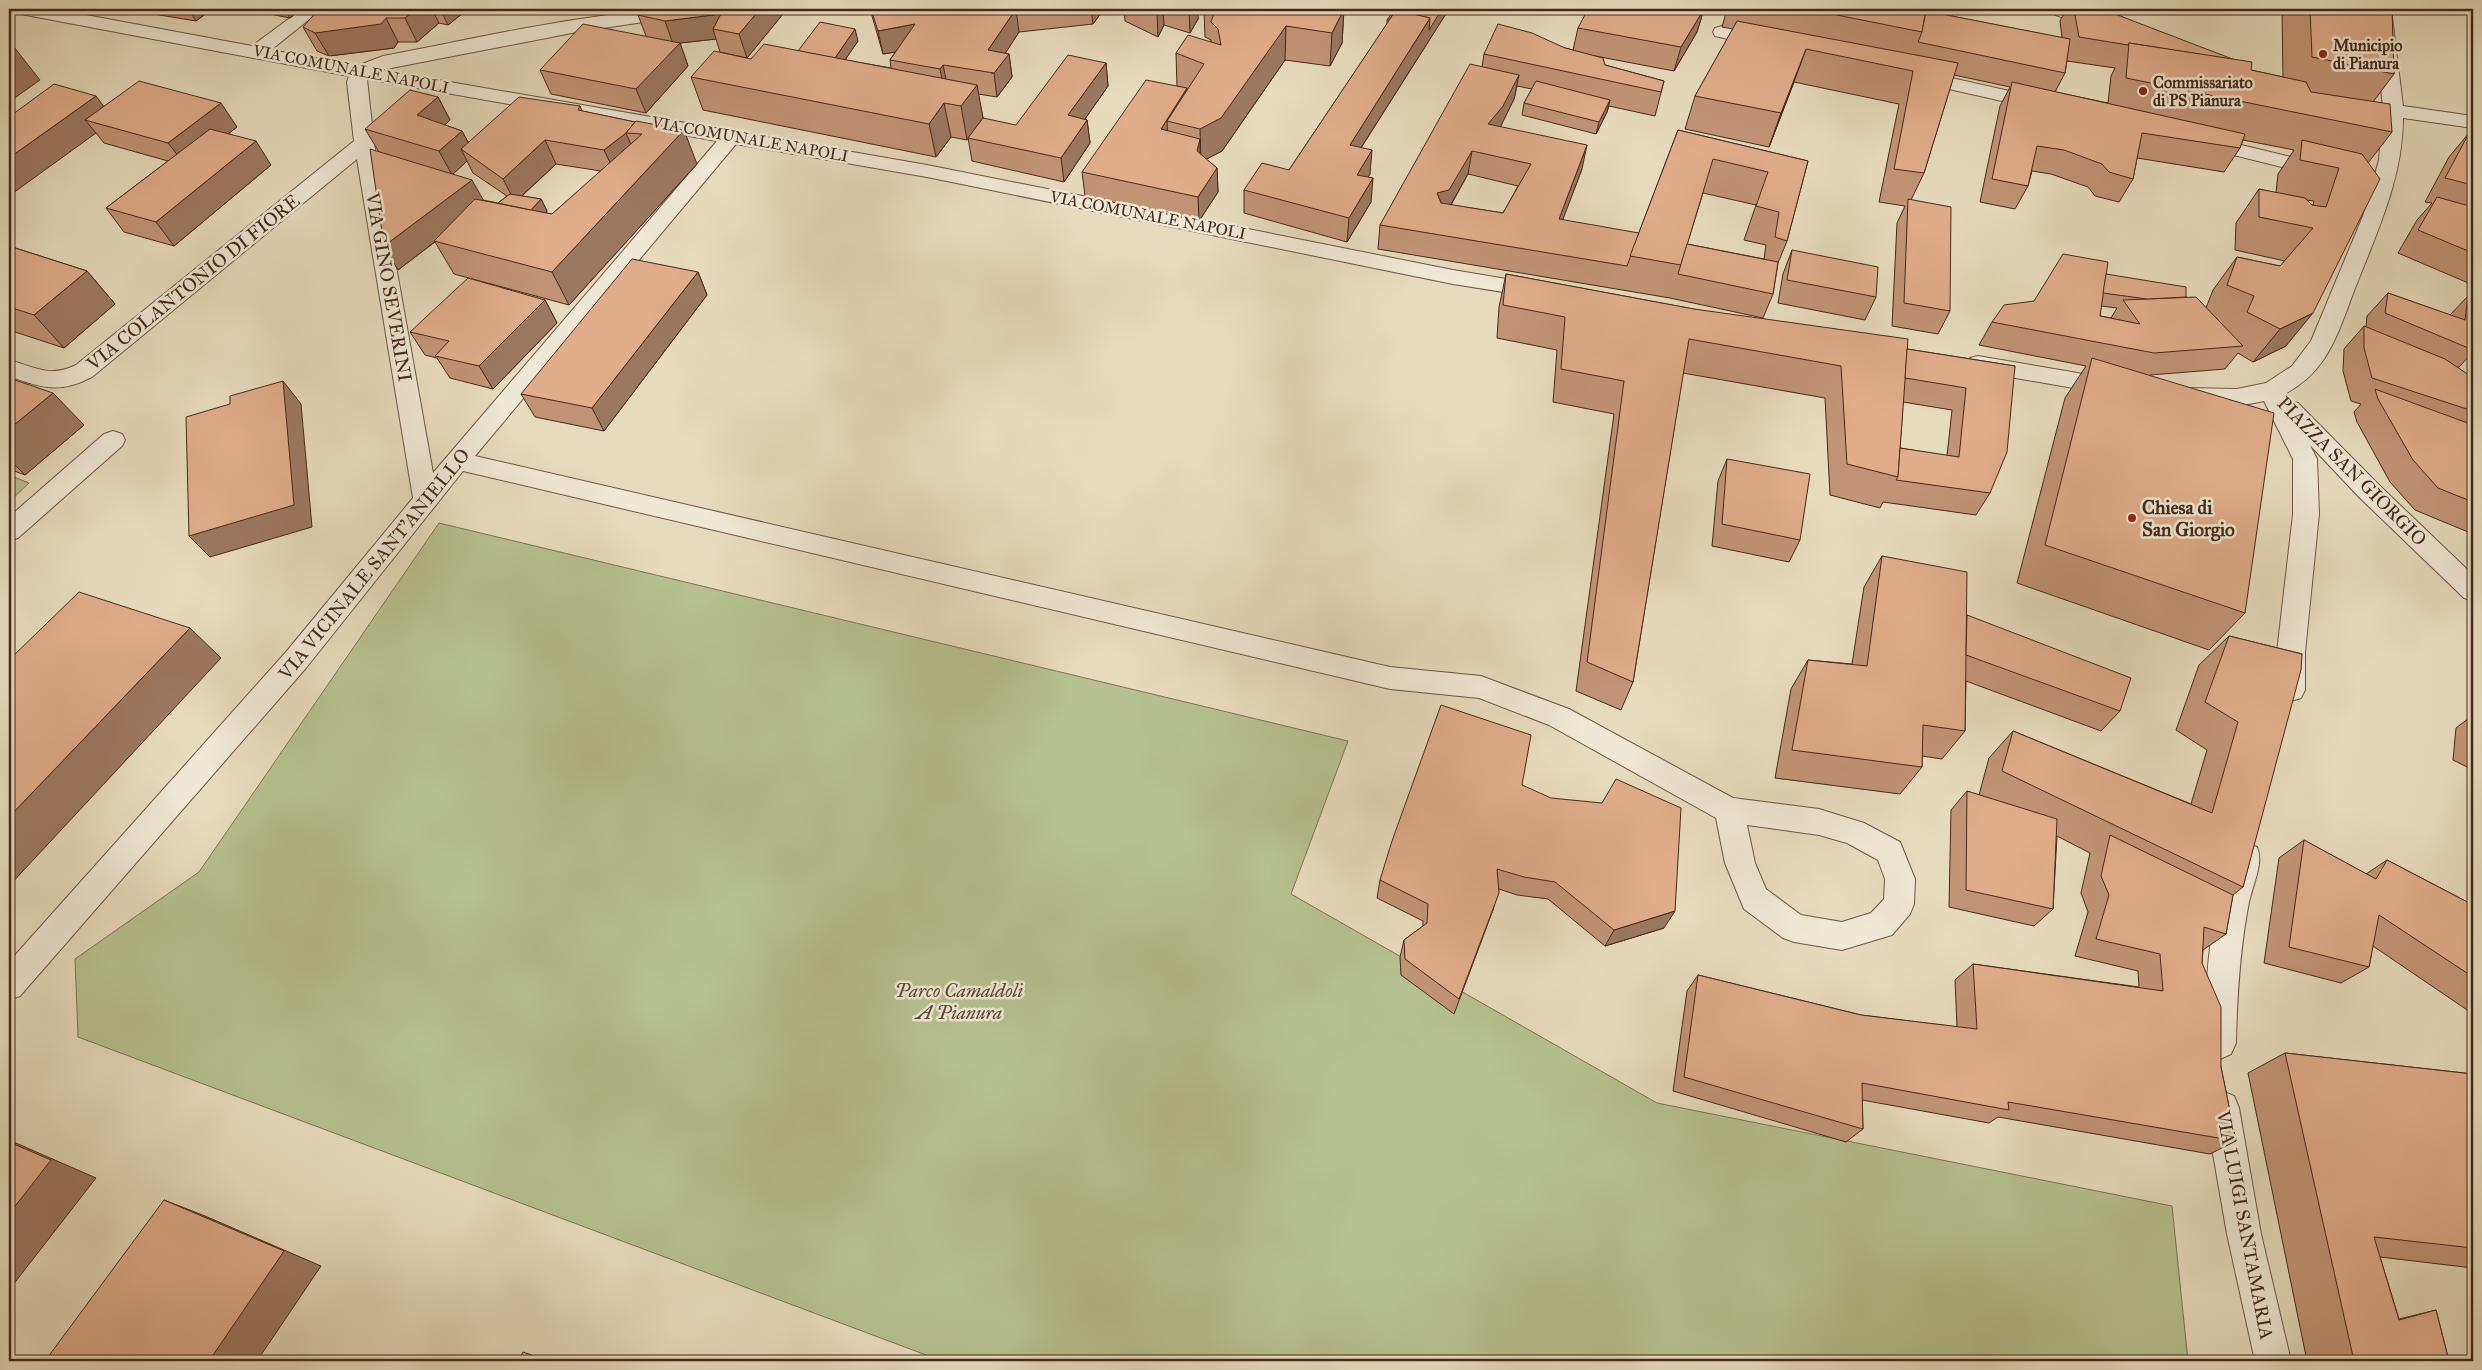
<svg xmlns="http://www.w3.org/2000/svg" width="2482" height="1370" viewBox="0 0 2482 1370" font-family="'IM FELL Great Primer',serif">
	<rect width="100%" height="100%" fill="#e7dbbd"/>
	<filter id="stains"><feTurbulence type="fractalNoise" baseFrequency=".004" numOctaves="4"/><feColorMatrix values="0 0 0 0 .2 0 0 0 0 .09 0 0 0 0 .02 0 0 0 .5 -.17"/></filter>
	<radialGradient id="worn" r=".72"><stop offset=".6" stop-color="#630" stop-opacity="0"/><stop offset="1" stop-color="#630" stop-opacity=".3"/></radialGradient>
	<g fill="#b6c090" stroke="#7e7456">
		<path d="M9 475 29 483 9 502Z"/>
		<path d="M439 523 1348 741 1291 894 1657 1103 2172 1206 2188 1361H942L78 1037 75 959 199 872Z"/>
	</g>
	<g fill="none" stroke-linecap="round" stroke-linejoin="round">
		<g stroke="#6e5544" stroke-width="2">
			<g id="minor">
				<path d="M17 9H54L252 46 302 9H322L271 50 357 66 383 56C485 37 596 9 699 9L697 13 690 15 577 32 381 70 927 165 1453 270 1549 286 1552 291 1549 296 1541 298 1453 284 927 177 736 144 475 456 1390 667 1481 676 1569 709 1733 798 1819 809 1864 823 1900 842 1915 879 1914 904 1910 914 1892 935 1842 950 1794 942 1783 938 1744 909 1725 863 1716 818 1549 725 1479 698 1390 689 463 471 306 668 20 996 9 1000V962L286 652 413 498 357 159 92 377C59 394 42 388 9 376V360C35 367 50 378 76 365L354 141 347 82 349 76 26 15 19 13ZM367 79 717 141 433 473 374 143ZM1747 825 1819 835 1847 843 1878 860 1885 879 1884 899 1871 913 1842 922 1801 915 1766 889 1755 863Z"/>
				<path d="M2049 9H2074L2106 21 2108 25 2106 29H2092L2051 13Z"/>
				<path d="M2373 9H2391L2403 106 2473 116V128L2403 118C2403 178 2377 232 2356 286 2346 311 2339 336 2324 359 2314 374 2301 385 2285 394L2288 401 2298 403 2377 483 2473 575V601L2464 598 2359 497 2310 445 2317 459 2319 514 2305 652V690L2301 698 2291 701 2281 698 2277 690V652L2293 514V459L2264 401C2238 407 2203 410 2177 402L2173 396 2177 390 2185 388 2237 389 2266 383 2292 366 2311 341 2363 216 2379 160 2383 108Z"/>
				<path d="M1722 26 1774 38 1776 42 1774 46 1767 48 1715 36 1713 32 1715 28Z"/>
				<path d="M1916 70 2049 100 2052 104 2049 108 2042 110 1909 80 1906 76 1909 72Z"/>
				<path d="M2204 136 2329 166 2332 171 2329 176 2322 177 2197 146 2194 142 2197 138Z"/>
				<path d="M1978 356 2113 379 2121 381 2125 387 2121 393 2113 395 1970 370 1966 364 1970 358Z"/>
				<path d="M113 431 122 434 125 440 122 446 18 538 9 541V517L104 434Z"/>
				<path d="M2246 843 2257 847C2264 863 2253 884 2249 902 2240 948 2237 996 2236 1043L2231 1054 2220 1059 2209 1054 2204 1043C2206 981 2209 904 2235 847Z"/>
				<path d="M2222 1091 2234 1096 2239 1108 2261 1234 2291 1361H2255L2227 1234 2205 1108 2210 1096Z"/>
			</g>
		</g>
		<use href="#minor" fill="#efe8d4" fill-rule="evenodd"/>
	</g>
	<g fill="#c19477" stroke="#46281b" fill-rule="evenodd">
		<path d="M123 9H212L196 21Z"/>
		<path d="M253 9H301L290 18 255 11Z"/>
		<path d="M338 9H468L448 25 439 23 417 42H398L394 48 329 56 317 51 303 27 333 12Z"/>
		<path d="M640 9H787L747 58 720 52 716 39 680 43 688 66 646 113 551 94 540 70 646 36 638 15Z"/>
		<path d="M870 9H1104L1093 24 1019 32 1005 53 1009 54 1012 77 997 97 978 94 983 118 976 127 1016 125 1106 63 1108 86 1085 119 1087 120 1090 143 1064 182 972 161 968 138 967 140 951 137 936 157 703 110 691 77 751 59 858 41 845 60 891 68 890 60 895 52 883 54Z"/>
		<path d="M1124 9H1198V19L1190 33 1164 25 1158 37 1125 21Z"/>
		<path d="M1204 9H1344L1342 43 1330 66 1285 60 1222 151 1206 159 1217 168 1218 192 1199 221 1085 196 1082 172 1177 86 1176 53 1211 42V40L1205 37Z"/>
		<path d="M1395 9H1449L1361 148 1370 174 1368 177 1371 202 1347 242 1244 213V190L1289 170 1387 24V20Z"/>
		<path d="M1704 9 1697 32 1674 71 1590 55 1605 65 1664 81 1655 116 1609 106 1607 112 1596 134 1522 115 1524 103 1532 89 1517 86 1514 99 1500 127 1582 169 1562 220 1637 238 1678 130 1808 161 1787 241 1778 263 1773 294 1763 318 1670 298 1378 249 1380 225 1482 67 1484 54 1565 48 1573 50 1578 28ZM1468 174 1518 186 1503 213 1451 205ZM1703 193 1756 205 1744 240 1766 245 1764 259 1687 244Z"/>
		<path d="M1727 9H1926V11L2062 38 2060 21 2066 9H2121L2117 15 2251 70 2283 77 2282 9H2392L2394 74 2373 102 2392 132 2368 163 2286 346 2253 362 2238 353 2225 369 2150 375 2245 613 2209 650 2017 583 2065 398 2086 366 1979 345 1992 322 2034 301 2106 274 2186 297 2206 308 2213 290 2237 257 2280 266 2285 261 2235 250 2236 223 2259 189 2276 193 2278 174 2294 150 2243 140 2240 148 2224 172 2137 158 2133 179 2119 202 2095 196 2088 187 2051 174 2032 171 2028 186 2015 209 1980 202 2000 106 2010 87 1954 75 1924 173 1911 200 1950 311 1938 334 1892 326 1897 223 1905 206 1879 202 1899 104 1794 82 1769 147 1685 129 1695 96 1733 29 1722 27ZM2067 61 2115 68 2111 76 2108 103 2055 92 2065 73ZM2306 200 2314 201 2313 205H2312ZM2101 306 2117 308 2111 318 2100 316Z"/>
		<path d="M438 97 450 120 445 125 462 131 468 142 580 106 582 111 635 122 697 164 569 305 454 274 435 242 398 270 384 246 379 152 365 129ZM467 161 473 173 507 196 498 203 483 200 453 174ZM556 164 601 171 552 214 546 213 547 211 541 199 522 196Z"/>
		<path d="M104 106 237 127 228 134 271 165 174 246 124 232 106 208 168 161 104 143 96 133 9 117Z"/>
		<path d="M2469 133 2473 134V285L2398 253 2417 220 2432 203 2425 202 2449 157Z"/>
		<path d="M9 246 87 271 115 304 64 348 9 330Z"/>
		<path d="M1792 250 1876 297 1865 320 1778 303 1783 274Z"/>
		<path d="M698 272 707 295 604 431 535 417 521 394Z"/>
		<path d="M1506 274 1907 349 2015 366 1990 493 1976 515 1883 502 1880 508 1830 495 1825 398 1683 373 1633 682 1621 710 1576 691 1614 414 1553 402 1557 350 1497 338 1499 307ZM1903 402 1952 410 1947 456 1900 448Z"/>
		<path d="M2388 293 2450 315 2468 296 2473 297V352L2458 368 2473 379V534L2415 510 2390 482 2357 422 2354 412 2361 404 2351 401 2343 371 2344 349 2364 326 2366 327 2367 316Z"/>
		<path d="M545 300 557 323 493 389 450 378 437 358 425 355 410 332Z"/>
		<path d="M9 378 84 425 25 475 9 469Z"/>
		<path d="M1727 459 1800 540 1789 562 1712 546 1718 481Z"/>
		<path d="M1882 556 1967 615 2120 711 2101 731 1966 681 1965 731 1942 759 1922 756V767L1900 794 1775 778 1791 689 1808 660 1852 664 1864 587Z"/>
		<path d="M2229 636 2302 654 2243 887 2233 895 2226 934 2203 950 2202 963 2221 1067 2236 1141 2210 1154 1998 1117 1989 1123 1862 1100 1863 1129 1846 1142 1673 1091 1687 991 1698 975 1861 1015 1957 1027 1955 980 1973 964 2139 987 2138 971 2075 956 2088 912 2081 893 2090 853 2057 836 2053 909 2034 926 1949 907 1951 810 1967 791 1979 795 1989 758 2013 731 2191 804 2207 750 2176 730 2199 665Z"/>
		<path d="M2473 715V770L2453 760 2456 728Z"/>
		<path d="M1522 785 1664 928 1605 946 1548 899 1517 895 1499 889 1493 910 1454 1014 1401 975 1400 957 1404 940 1423 926V921L1377 898 1380 880Z"/>
		<path d="M2304 840 2366 874 2387 860 2473 905V1014L2373 946 2369 967 2341 983 2264 963 2279 858Z"/>
		<path d="M2285 1053 2473 1074V1268L2380 1257 2399 1319 2436 1310 2449 1361H2307L2248 1073Z"/>
	</g>
	<g fill="#9d7861" stroke="#46281b">
		<path d="M188 9H212L196 21Z"/>
		<path d="M284 9H301L290 18Z"/>
		<path d="M416 9H432L439 23 417 42 405 18Z"/>
		<path d="M440 9H468L448 25Z"/>
		<path d="M760 9H787L747 58 739 34Z"/>
		<path d="M1016 9 1019 32 992 74 988 50Z"/>
		<path d="M1091 9H1104L1093 24Z"/>
		<path d="M1159 9H1163L1164 25 1158 37 1157 13Z"/>
		<path d="M1189 9H1198V19L1190 33Z"/>
		<path d="M1344 9 1342 43 1330 66 1332 33Z"/>
		<path d="M1442 9H1449L1348 168 1350 145 1430 18Z"/>
		<path d="M1704 9 1697 32 1674 71 1681 47Z"/>
		<path d="M721 14 713 29 716 39 680 43 688 66 646 113 636 89 673 44 665 21Z"/>
		<path d="M386 18 398 42 394 48 329 56 315 33Z"/>
		<path d="M915 24 920 48 883 54 878 31Z"/>
		<path d="M1286 26 1285 60 1222 151 1201 162 1200 129Z"/>
		<path d="M855 29 858 41 838 70 835 58Z"/>
		<path d="M14 47 40 80 9 102V51Z"/>
		<path d="M1806 49 1794 82 1769 147 1781 113Z"/>
		<path d="M1009 54 1012 77 997 97 994 73Z"/>
		<path d="M1106 63 1108 86 1071 139 1068 115Z"/>
		<path d="M943 65 948 88 945 93 940 69Z"/>
		<path d="M1519 75 1514 99 1499 130 1488 124Z"/>
		<path d="M977 85 983 118 967 140 961 106Z"/>
		<path d="M1187 88 1188 112 1167 121 1168 143 1161 129Z"/>
		<path d="M96 96 114 120H85L96 133 9 196V158Z"/>
		<path d="M438 97 450 120 430 139 417 115Z"/>
		<path d="M1610 100 1607 112 1596 134 1599 122Z"/>
		<path d="M221 103 237 127 186 166 168 143Z"/>
		<path d="M944 103 951 137 936 157 929 124Z"/>
		<path d="M1087 120 1090 143 1064 182 1061 158Z"/>
		<path d="M684 130 697 164 569 305 552 272Z"/>
		<path d="M462 131 474 154 461 149 467 161 452 175 439 151Z"/>
		<path d="M626 133 636 156 615 173 604 150Z"/>
		<path d="M1200 139V162L1197 151Z"/>
		<path d="M545 140 556 164 515 202 503 179Z"/>
		<path d="M256 141 271 165 174 246 156 222Z"/>
		<path d="M1587 145 1582 169 1554 243 1559 219Z"/>
		<path d="M1372 150 1370 174 1355 198 1357 175Z"/>
		<path d="M1472 151 1468 174 1446 213 1437 193Z"/>
		<path d="M1217 168 1218 192 1199 221 1198 197Z"/>
		<path d="M1373 178 1371 202 1347 242 1349 218Z"/>
		<path d="M472 180 485 203 398 270 384 246Z"/>
		<path d="M541 199 547 211 531 229 525 217Z"/>
		<path d="M87 271 115 304 64 348 34 315Z"/>
		<path d="M698 272 707 295 604 431 592 408Z"/>
		<path d="M545 300 557 323 493 389 479 366Z"/>
		<path d="M2313 313 2286 346 2253 362 2280 329Z"/>
		<path d="M283 381 301 404 312 527 210 557 189 536Z"/>
		<path d="M53 393 84 425 25 475 9 459V429Z"/>
		<path d="M190 628 221 658 9 886V817Z"/>
		<path d="M1675 911 1664 928 1605 946 1614 930Z"/>
		<path d="M9 1140 96 1178 9 1290Z"/>
		<path d="M164 1200 205 1216 321 1266 257 1361H209Z"/>
	</g>
	<g fill="#e0ac8a" stroke="#46281b" fill-rule="evenodd">
		<path d="M319 9 333 12 338 9H416L405 18H386L381 24 315 33 303 27Z"/>
		<path d="M640 9H760L739 34 713 29 721 14 665 21 638 15Z"/>
		<path d="M871 9H1016L988 50 1009 54 994 73 943 65 940 69 890 60 915 24 878 31Z"/>
		<path d="M1147 9H1159L1157 13Z"/>
		<path d="M1214 9H1344L1332 33 1286 26 1221 118 1200 129 1167 121 1204 64 1176 53 1188 35 1221 45 1218 29 1211 22 1215 10Z"/>
		<path d="M1395 9H1442L1429 30 1430 18 1396 10 1389 20H1387Z"/>
		<path d="M1588 9H1704L1681 47 1578 28Z"/>
		<path d="M1807 9H1926L1922 32Z"/>
		<path d="M2074 9H2102L2235 60 2129 43 2128 45 2079 37Z"/>
		<path d="M2310 9H2392L2394 74 2312 57Z"/>
		<path d="M1396 10 1430 18 1350 145 1372 150 1357 175 1373 178 1349 218 1244 190 1262 163 1289 170Z"/>
		<path d="M1926 11 2070 39 2065 73 1918 42 1922 32Z"/>
		<path d="M1737 21 1958 63 1924 173 1894 169 1913 71 1806 49 1781 113 1695 96Z"/>
		<path d="M820 22 855 29 835 58 798 51Z"/>
		<path d="M583 24 680 43 636 89 540 70Z"/>
		<path d="M1498 24 1532 33 1565 48 1603 58 1605 65 1664 81 1661 92 1484 54Z"/>
		<path d="M2129 43 2252 62 2251 70 2306 82 2311 92 2390 104 2392 132 2126 78Z"/>
		<path d="M764 44 977 85 961 106 944 103 929 124 691 77 714 51 751 59Z"/>
		<path d="M9 45 14 47 9 51Z"/>
		<path d="M1068 55 1106 63 1068 115 1087 120 1061 158 968 138 983 118 1016 125Z"/>
		<path d="M1470 64 1519 75 1503 106 1488 124 1587 145 1559 219 1639 233 1627 266 1380 225ZM1472 151 1531 164 1503 213 1441 203 1437 193 1449 190Z"/>
		<path d="M1146 80 1187 88 1161 129 1200 139 1197 151 1217 168 1198 197 1082 172Z"/>
		<path d="M139 81 221 103 168 143 85 120Z"/>
		<path d="M1536 81 1610 100 1599 122 1524 103Z"/>
		<path d="M2012 82 2245 134 2240 148 2142 133 2133 179 2109 172 2102 164 2064 150 2037 146 2028 186 1992 179Z"/>
		<path d="M54 84 96 96 9 158V117Z"/>
		<path d="M410 90 438 97 417 115 462 131 439 151 365 129Z"/>
		<path d="M519 97 580 106 578 110 635 122 626 133 604 150 545 140 503 179 461 149Z"/>
		<path d="M636 121 684 130 552 272 434 241 475 199 552 214 642 134 626 133Z"/>
		<path d="M210 129 256 141 156 222 106 208Z"/>
		<path d="M1678 130 1808 161 1787 241 1775 237 1779 212 1756 206 1768 172 1713 159 1681 265 1630 256Z"/>
		<path d="M2469 133 2473 134V185L2445 178Z"/>
		<path d="M2302 140 2362 154 2380 179 2313 313 2280 329 2247 312 2254 296 2227 285 2237 257 2280 266 2313 228 2259 217V189L2305 198 2312 205 2326 207 2339 168 2300 160Z"/>
		<path d="M370 149 472 180 384 246Z"/>
		<path d="M510 194 541 199 531 210 498 203Z"/>
		<path d="M2437 197 2473 207V253L2418 230Z"/>
		<path d="M1908 199 1951 207 1950 311 1904 303Z"/>
		<path d="M1687 244 1778 262 1773 294 1678 274Z"/>
		<path d="M9 246 87 271 34 315 9 307Z"/>
		<path d="M1792 250 1878 267 1876 297 1787 280Z"/>
		<path d="M2063 254 2108 262 2100 316 2140 324 2123 300 2196 297 2243 346 2154 353 1992 322 2004 305 2034 301Z"/>
		<path d="M632 259 698 272 592 408 521 394Z"/>
		<path d="M1506 274 1694 309 1908 339 1898 477 1847 464 1841 366 1689 339 1633 682 1587 662 1624 381 1561 369 1565 317 1503 305Z"/>
		<path d="M2106 274 2186 287V297L2147 299 2103 293Z"/>
		<path d="M468 278 545 300 479 366 435 356 449 341 410 332Z"/>
		<path d="M2388 293 2465 320 2468 296 2473 297V350L2385 313Z"/>
		<path d="M2364 326 2445 359 2472 377 2473 379V411L2372 378 2364 348Z"/>
		<path d="M1907 349 2015 366 2007 452 1990 493 1896 480 1898 477 1900 448 1959 457 1966 388 1905 378Z"/>
		<path d="M2092 358 2274 413 2245 613 2045 545Z"/>
		<path d="M9 378 53 393 9 429Z"/>
		<path d="M283 381 294 505 189 536 186 417 230 404V396Z"/>
		<path d="M2375 389 2473 425V502L2438 488 2413 460 2378 399Z"/>
		<path d="M1727 459 1810 474 1800 540 1722 524Z"/>
		<path d="M1882 556 1967 572 1965 731 1923 725 1922 767 1792 750 1808 660 1867 666Z"/>
		<path d="M79 592 190 628 9 817V660Z"/>
		<path d="M1967 615 2131 678 2120 711 1966 655Z"/>
		<path d="M2229 636 2302 654 2301 670 2243 887 2002 771 2013 731 2212 813 2238 722 2205 702Z"/>
		<path d="M1441 705 1531 735 1522 785 1551 798 1602 803 1616 779 1681 808 1675 911 1614 930 1555 882 1524 877 1497 869 1499 893 1459 999 1405 959 1404 940 1427 923 1428 904 1380 880 1392 841Z"/>
		<path d="M1967 791 2057 819 2053 909 1966 890Z"/>
		<path d="M2110 835 2233 895 2226 934 2204 927 2202 963 2221 1007V1067L2236 1141 2008 1102 2009 1110 1862 1083 1863 1129 1684 1077 1698 975 1861 1015 1977 1029 1973 964 2163 991 2160 954 2096 939 2109 895 2101 876Z"/>
		<path d="M2304 840 2376 879 2387 860 2473 905V977L2379 915 2369 967 2289 947Z"/>
		<path d="M2285 1053 2473 1074V1248L2374 1237 2399 1320 2436 1310 2449 1361H2354Z"/>
		<path d="M9 1142 51 1160 9 1214Z"/>
		<path d="M164 1200 284 1251 209 1361H45Z"/>
		<path d="M523 1352 548 1361H518Z"/>
	</g>
	<g fill="#8f2418" stroke="#efe8d4" stroke-width="2">
		<circle cx="2323" cy="54" r="5"/>
		<circle cx="2143" cy="91" r="5"/>
		<circle cx="2132" cy="518" r="5"/>
	</g>
	<g text-anchor="middle" dominant-baseline="central" stroke-width="5" stroke-linejoin="round" paint-order="stroke">
		<g font-size="16" font-weight="bold" fill="#46281b" stroke="#efe8d4" text-anchor="start">
			<text x="2333" y="45">Municipio<tspan x="2333" dy="18">di Pianura</tspan></text>
			<text x="2153" y="82">Commissariato<tspan x="2153" dy="18">di PS Pianura</tspan></text>
		</g>
		<g font-size="16" fill="#46281b" stroke="#efe8d4">
			<text transform="translate(351 69) rotate(11)">VIA COMUNALE NAPOLI</text>
			<text transform="translate(750 139) rotate(10)">VIA COMUNALE NAPOLI</text>
			<text transform="translate(1148 215) rotate(11)">VIA COMUNALE NAPOLI</text>
		</g>
		<g font-size="19" fill="#46281b" stroke="#efe8d4">
			<text transform="translate(193 282) rotate(-39)">VIA COLANTONIO DI FIORE</text>
			<text transform="translate(389 287) rotate(80)">VIA GINO SEVERINI</text>
			<text transform="translate(2352 471) rotate(45)">PIAZZA SAN GIORGIO</text>
			<text transform="translate(374 564) rotate(-51)">VIA VICINALE SANT'ANIELLO</text>
			<text transform="translate(2245 1225) rotate(79)">VIA LUIGI SANTAMARIA</text>
		</g>
		<g font-size="19" font-weight="bold" fill="#46281b" stroke="#efe8d4" text-anchor="start">
			<text x="2142" y="507">Chiesa di<tspan x="2142" dy="22">San Giorgio</tspan></text>
		</g>
		<g font-size="19" font-style="italic" fill="#5c4632" stroke="#efe8d4">
			<text x="959" y="990">Parco Camaldoli<tspan x="959" dy="22">A Pianura</tspan></text>
		</g>
	</g>
	<rect width="2482" height="1370" fill="none" stroke="#e7dbbd" stroke-width="30"/>
	<rect x="10" y="10" width="2462" height="1350" fill="none" stroke="#46281b" stroke-width="2.5"/>
	<rect x="15" y="15" width="2452" height="1340" fill="none" stroke="#46281b"/>
	<rect width="100%" height="100%" filter="url(#stains)"/>
	<rect width="100%" height="100%" fill="url(#worn)"/>
</svg>
